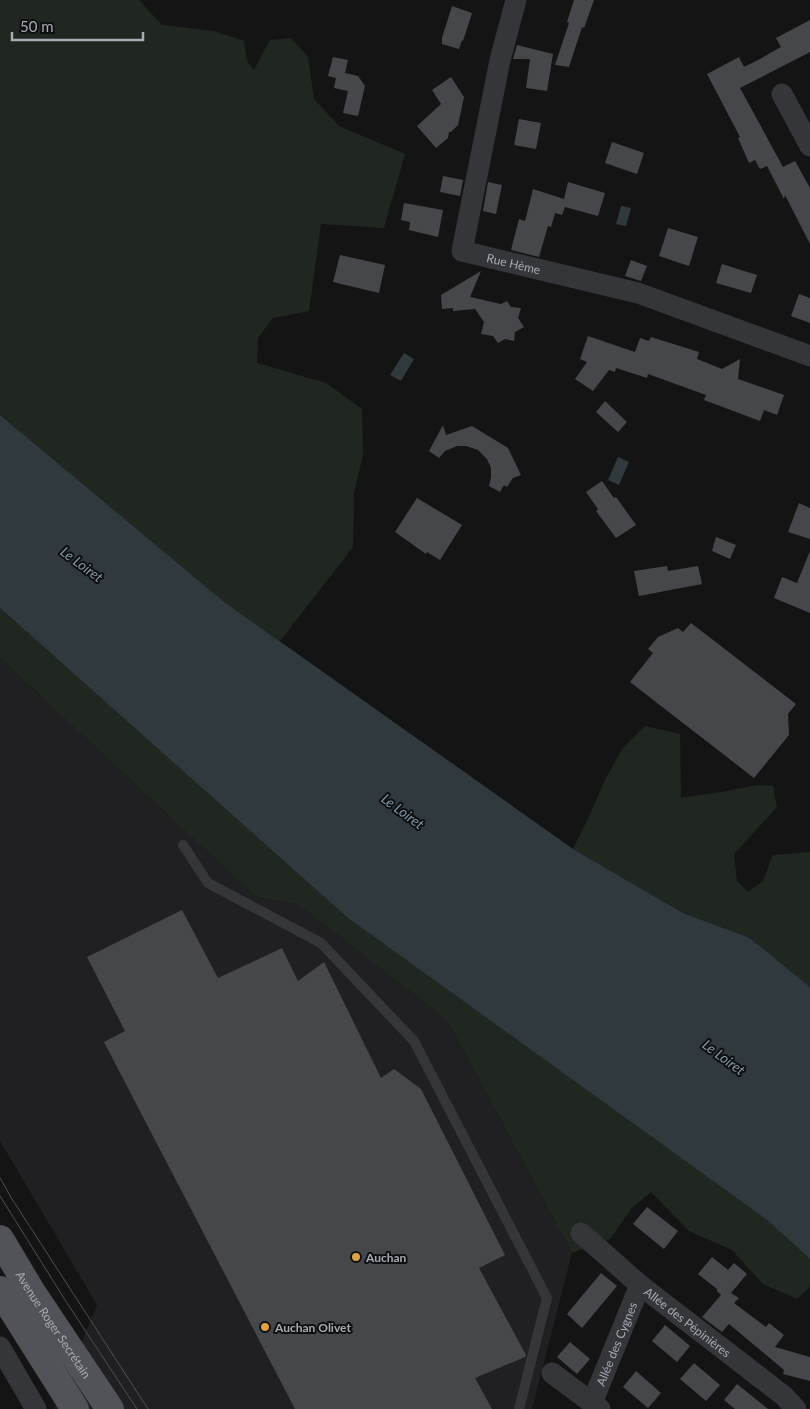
<svg xmlns="http://www.w3.org/2000/svg" width="810" height="1409" viewBox="0 0 810 1409" font-family="Lato,sans-serif">
	<rect width="100%" height="100%" fill="#141415"/>
	<path fill="#202022" d="M0 658 256 897 299 905 447 1020 572 1253 532 1409H54L97 1305 0 1141Z"/>
	<g fill="#202721">
		<path d="M0 0H139L162 25 214 31 244 41 247 61 254 70 270 40 291 38 308 57 314 99 339 126 405 154 384 228 321 224 309 311 273 318 258 338 257 363 326 383 362 409 363 455 354 493 353 547 280 641 223 601 0 415Z"/>
		<path d="M0 608 348 918 767 1220 810 1259V1287L797 1299 763 1284 732 1250 689 1231 651 1192 631 1209 610 1239 572 1253 447 1020 299 905 256 897 0 658Z"/>
		<path d="M645 726 680 734 681 798 727 791 757 785 773 786 777 807 734 854 737 881 748 892 763 881 773 855 810 852V987L750 938 683 913 573 849 588 819 604 782 622 749Z"/>
	</g>
	<g fill="#30393e">
		<path d="M621 206 631 208 626 226 616 224Z"/>
		<path d="M404 353 414 359 401 381 390 375Z"/>
		<path d="M0 415 223 601 573 849 683 913 750 938 810 987V1259L767 1220 348 918 0 608Z"/>
		<path d="M618 457 629 462 619 485 608 480Z"/>
	</g>
	<g fill="#46474a">
		<path d="M574 0H594L584 28 582 27 569 67 555 65 569 23 567 22Z"/>
		<path d="M452 6 472 13 463 41 462 40 459 49 442 44V38Z"/>
		<path d="M810 20V52L740 88 783 167 795 161 810 188V244L785 195 784 199 767 166 760 169 755 160 749 163 738 138 740 137 707 74 739 57 744 67 760 59 781 47 776 38Z"/>
		<path d="M517 45 553 54 547 91 526 88 530 59H513Z"/>
		<path d="M333 57 348 60 345 73 358 76 365 86 358 116 343 113 348 91 334 88 336 78 328 76Z"/>
		<path d="M451 77 464 97 458 125 451 132H449L448 138 436 148 417 126 441 104 432 90Z"/>
		<path d="M519 119 541 123 536 149 514 145Z"/>
		<path d="M612 142 644 153 637 174 605 163Z"/>
		<path d="M443 176 463 180 460 196 440 192Z"/>
		<path d="M488 182 502 185 496 214 483 211Z"/>
		<path d="M568 182 605 193 598 216 565 207 562 215 555 213 551 227 548 226 539 257 511 250 519 219 525 221 533 189 564 199Z"/>
		<path d="M404 203 443 210 438 237 409 230 410 222 401 220Z"/>
		<path d="M668 228 698 237 689 266 659 256Z"/>
		<path d="M340 255 385 265 379 293 333 282Z"/>
		<path d="M631 260 647 266 641 281 625 276Z"/>
		<path d="M722 264 757 275 751 293 716 283Z"/>
		<path d="M481 271 470 297 501 304 507 301 511 307 521 308 518 318 524 327 515 332 514 341 505 339 498 343 493 336 481 334 484 322 475 309 453 311V308L442 309 441 295Z"/>
		<path d="M799 294 810 298V323L791 316Z"/>
		<path d="M588 336 635 352 640 338 649 341 651 337 699 352 697 359 722 369 740 359 738 379 784 395 777 415 764 410 760 421 704 400 706 395 648 374 647 378 616 368 615 372 609 370 593 391 575 379 587 362 580 359Z"/>
		<path d="M605 401 627 422 618 432 596 412Z"/>
		<path d="M443 425 446 435 472 426 508 448 521 475 513 478 507 487 504 485 500 492 489 486 491 477V468L487 459 478 450 466 446H457L445 451 439 458 429 451Z"/>
		<path d="M602 481 614 498 616 497 636 525 616 538 596 511 598 509 586 492Z"/>
		<path d="M417 498 462 525 440 560 427 552 426 554 395 532Z"/>
		<path d="M799 503 810 508V539L788 532Z"/>
		<path d="M716 537 736 545 730 559 712 551Z"/>
		<path d="M810 551V613L774 598 782 577 797 583Z"/>
		<path d="M667 566 668 571 698 566 702 584 639 596 634 571Z"/>
		<path d="M691 623 796 704 788 714 789 735 754 778 630 682 653 653 648 649 658 637 678 628 683 632Z"/>
		<path d="M182 910 218 978 282 948 298 981 324 962 381 1078 394 1069 421 1089 505 1255 479 1268 526 1355 525 1357 475 1378 492 1409H295L104 1042 125 1031 87 957Z"/>
		<path d="M647 1207 678 1231 664 1249 633 1224Z"/>
		<path d="M712 1257 728 1270 734 1263 747 1274 731 1293 739 1298 734 1303 766 1327 769 1323 784 1335 775 1347 810 1357V1381L783 1374 784 1370 729 1324 722 1332 702 1317 721 1295 717 1291V1289L698 1274Z"/>
		<path d="M601 1273 617 1286 582 1328 567 1314Z"/>
		<path d="M665 1325 690 1346 677 1362 652 1341Z"/>
		<path d="M570 1342 590 1359 577 1374 557 1357Z"/>
		<path d="M694 1363 720 1385 706 1401 680 1379Z"/>
		<path d="M636 1371 661 1393 648 1408 623 1387Z"/>
		<path d="M737 1384 768 1409H735L724 1400Z"/>
	</g>
	<g fill="none" stroke-linecap="round" stroke-linejoin="round">
		<path stroke="#35363a" stroke-width="10" d="M183 845 208 883 321 943 414 1041 547 1298 519 1409"/>
		<g stroke="#35363a" stroke-width="21">
			<path id="s1" d="M516 0 500 60 462 251 638 293 810 356"/>
			<path d="M782 94 810 146"/>
			<path id="s2" d="M581 1233 640 1285 784 1396 796 1409"/>
			<path d="M0 1347 36 1409"/>
			<path d="M552 1373 592 1403"/>
			<path id="s3" d="M600 1409 592 1403 640 1285"/>
		</g>
		<g stroke="#515358" stroke-width="28">
			<path id="s4" d="M0 1239 31 1291 110 1409"/>
			<path d="M0 1290 75 1409"/>
		</g>
		<g stroke="#4e5054" stroke-width="1">
			<path d="M0 1178 12 1199 148 1409"/>
			<path d="M0 1196 67 1303 137 1409"/>
		</g>
	</g>
	<g fill="#dda144" stroke="#0f0f10" stroke-width="2">
		<circle cx="356" cy="1257" r="5"/>
		<circle cx="265" cy="1327" r="5"/>
	</g>
	<g text-anchor="middle" dominant-baseline="central" stroke-width="4" stroke-linejoin="round" paint-order="stroke">
		<g font-size="12" fill="#a7acb4" stroke="#0f0f10">
			<text stroke="none"><textPath href="#s1" startOffset="310">Rue Hème</textPath></text>
			<text stroke="none"><textPath href="#s2" startOffset="139">Allée des Pépinières</textPath></text>
			<text stroke="none"><textPath href="#s4" startOffset="101">Avenue Roger Secrétain</textPath></text>
			<text stroke="none"><textPath href="#s3" startOffset="74">Allée des Cygnes</textPath></text>
		</g>
		<g font-size="12" font-weight="bold" fill="#a7acb4" stroke="#0f0f10" text-anchor="start">
			<text x="366" y="1257">Auchan</text>
			<text x="275" y="1327">Auchan Olivet</text>
		</g>
		<g font-size="14" font-style="italic" fill="#819aab" stroke="#0f0f10">
			<text transform="translate(82 564) rotate(37)">Le Loiret</text>
			<text transform="translate(403 811) rotate(37)">Le Loiret</text>
			<text transform="translate(724 1057) rotate(37)">Le Loiret</text>
		</g>
	</g>
	<path d="M12 32v8h131v-8" fill="none" stroke="#a7acb4" stroke-width="2.5"/>
	<text x="20" y="32" font-size="15" fill="#a7acb4" stroke="#0f0f10" stroke-width="4" paint-order="stroke">50 m</text>
</svg>
